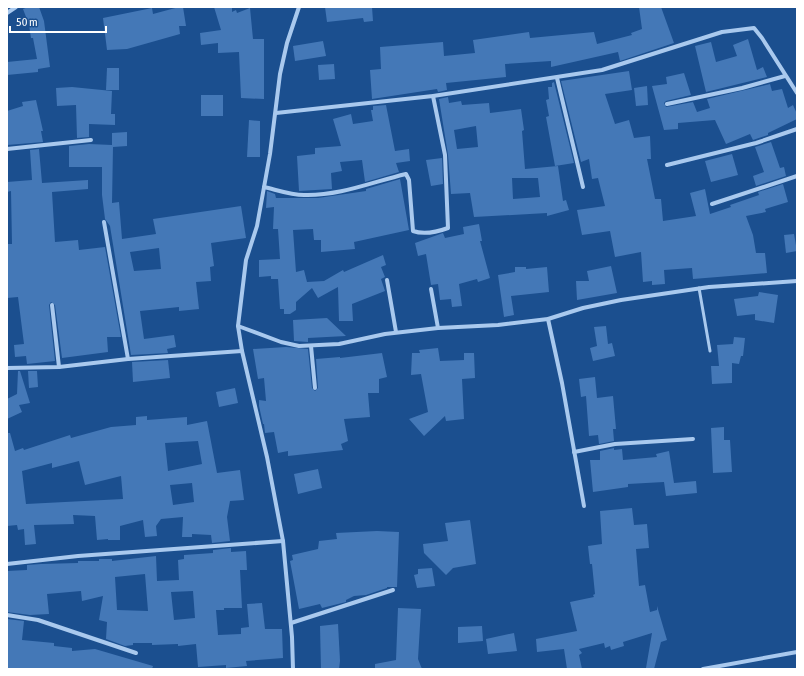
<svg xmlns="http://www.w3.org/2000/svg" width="804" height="676" viewBox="0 0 804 676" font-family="'Asap Condensed',sans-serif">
	<rect width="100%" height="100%" fill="#1b4f8f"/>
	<g fill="#4478b7" fill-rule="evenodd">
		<path d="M28 7H39L44 21 50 67 38 69V72L7 75V62L37 59 33 38H31L29 25 23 9Z"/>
		<path d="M179 7H183L186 26H179L180 34 127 49 107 50 103 18 152 8 153 14Z"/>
		<path d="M214 7H232V12L236 10 237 13 250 8 253 39H264V99L241 98 239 52 218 53V43L201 45 200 33 221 30Z"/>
		<path d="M325 7H372L373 21 364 22 363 18 327 22Z"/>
		<path d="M639 7H661L674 43 620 61 618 52 551 67V61L505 64 506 77 446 83 447 90 438 92 437 89 372 99 370 70 381 69 380 47 443 42 444 56 475 53 473 40 529 32 530 38 594 32 597 44 632 35 631 33 642 29Z"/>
		<path d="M748 39 757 70 763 67 767 77 706 92 695 46 711 42 716 62 737 56 733 45Z"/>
		<path d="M323 41 326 56 295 61 293 46Z"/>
		<path d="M334 64 335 79 319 80 318 65Z"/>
		<path d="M107 68H119V90H106Z"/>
		<path d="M629 71 632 90 605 94 615 124 629 120 634 138 650 136 651 159H647L655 199H661L663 221 696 216 690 193 705 189 710 214 731 207 730 205 759 195 758 192 783 184 788 202 765 209 766 212 746 216 753 235 756 253H765L767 273 693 279 692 268 664 270 665 284 652 285V281L643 282 641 252 615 257 610 231 582 235 577 210 605 206 598 178 592 179 589 159 581 162 561 81Z"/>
		<path d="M684 73 691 95 666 101 664 103 666 107 693 102 697 112 710 108 707 99 770 84 772 91 782 89 788 108 793 105 797 114V119L768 133V135L753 140 750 134 726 144 715 120 678 123V129L664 130 652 86 667 84 666 77Z"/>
		<path d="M554 82 574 163 555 166 546 117 549 116 546 100 549 99 548 87H552V83Z"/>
		<path d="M647 86 648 105 636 106 634 88Z"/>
		<path d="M72 87 112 91 111 114H115V125L89 124V137L77 138 76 105 57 106 56 88Z"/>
		<rect x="201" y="95" width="22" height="21"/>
		<path d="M448 97 449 103 461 101 462 105 489 103 490 113 521 109 524 130 522 131 525 169 558 166 563 201 566 200 569 210 547 216V213L474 217 470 193 451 194 448 155 439 99ZM476 126 478 147 457 149 454 130ZM512 178H538L540 197 513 199Z"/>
		<path d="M36 100 43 131H41L43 142 7 145V111L23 106 22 102Z"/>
		<path d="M386 105 395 151 409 149 410 161 396 163 399 172 365 182 362 160 340 162 342 171 331 173 332 189 299 191 297 156 315 154V148L341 146 333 119 351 114 353 124 373 121 371 110H373V106Z"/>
		<path d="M249 120 260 121V157H247Z"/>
		<path d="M127 132V146L113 147 112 203 119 202 122 239 156 234 153 219 241 206 246 238 211 243 214 266 210 267 211 281 196 282 199 309 179 311V307L140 311 144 339 174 335 176 347 167 349 168 353 131 355 110 226 105 219 102 195V167H69V146L89 144 112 145V133ZM159 248 161 269 134 271 130 252Z"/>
		<path d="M771 142 780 168 784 167 786 176 756 186 753 176 764 172 755 147Z"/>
		<path d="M39 149 42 183 88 180V189L52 192 55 242 78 240 79 250 105 247 121 337H107L108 352 62 358 55 305 51 302 49 305 55 361 27 364 26 356 15 357 14 345 24 344 18 297 7 298V244H12L11 191 7 192V182L32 180 30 150Z"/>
		<path d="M732 154 738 175 711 182 705 161Z"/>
		<path d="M442 158 443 184 431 186 426 160Z"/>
		<path d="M400 179 409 230 354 242 355 249 321 252V240H314L313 229 293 230 296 272 304 270 307 282 324 281 343 270 344 272 383 255 386 265 381 267 385 277 381 279 385 291 352 304 353 321H339L338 287 318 298 312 288 296 302V310L290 314H284V309H280L278 279H271V276L259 277V260L280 259 278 229H273L274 207 266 208 267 191 275 194 276 198H318L366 191V189Z"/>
		<path d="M479 224 482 241H480L490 278 478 282 477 279 459 284 462 306 452 307 451 299 440 300 438 284 431 285 426 254 418 256 415 243 443 233 445 238 464 234 463 227Z"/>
		<path d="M794 234 797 251 786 253 784 235Z"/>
		<path d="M611 266 617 293 577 300 576 281H589L587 271Z"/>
		<path d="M515 267H526V269L547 267 549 292 511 296 514 315 504 317 498 275 515 272Z"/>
		<path d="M759 292 778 295 774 323 755 320V314L737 316 734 299 758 296Z"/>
		<path d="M327 318 346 336 308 338V342L294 341 293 320Z"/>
		<path d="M606 326 608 344 612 343 615 356 593 361 590 348 597 346 594 327Z"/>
		<path d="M734 337 745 338 743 356H741L739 364 732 363V383L712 384 711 366H719L717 345 733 344Z"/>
		<path d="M286 347 308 349 312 388 315 391 318 388 316 359 340 357V358L382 353 387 377 379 379V393H368L370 417 344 419 348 441 341 444 343 450 288 456V451L278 453 274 432 265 433 264 424H263L259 406V400L266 401 264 378 258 379 253 349Z"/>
		<path d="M438 348 440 361 464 360V353H474L475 378 462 379 464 419 446 421 445 416 424 436 409 419 428 412 421 374 411 375 412 353H420L419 350Z"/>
		<path d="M168 360 170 378 133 382 132 362Z"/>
		<path d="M18 371H20L30 403 19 405 22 412 7 419V399L17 394Z"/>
		<path d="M28 371H37L38 387 29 388Z"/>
		<path d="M595 377 597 398 613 396 616 429H613L614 441 599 444 598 435 589 436 586 396 581 397 579 379Z"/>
		<path d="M235 388 238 403 219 407 216 392Z"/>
		<path d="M147 416V420L187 417V425L207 421 217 473 240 470 244 500 230 501 227 517 230 541 212 543 211 535 192 534V537H182L183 517 161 519 156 526 157 536 145 537 143 520 120 526V540H108V539L97 540 95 516 73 515 74 524 34 525 36 544 25 545 24 529 18 530 17 525 7 526V433H10L15 451 23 448 24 450 70 435 71 438 111 427 136 425V417ZM198 441 202 464 168 471 165 443ZM79 461 85 485 121 476 123 499 26 504 22 471 52 463V468ZM192 483 194 502 173 505 170 485Z"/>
		<path d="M724 427V440H730L732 472 713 473 711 428Z"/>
		<path d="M614 448V450L622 449 623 460 657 457 656 454 669 451 674 483 696 481 697 493 666 496 664 482 628 484V487L593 492 590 460H600V451Z"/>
		<path d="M318 469 322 488 298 494 294 474Z"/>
		<path d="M632 508 634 525 647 524 649 548 636 549 639 586 645 585 650 612 657 610V606L667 640 661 642 654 669 646 668 652 633 623 642 624 646 611 650 610 646 605 648 604 643 579 649 582 653 579 655 582 669H567L564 649 537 652 536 639 577 631 570 602 594 597 593 595 595 594 592 564H590L588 546 602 544 600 511Z"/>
		<path d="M470 520 476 564 453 568 446 575 424 553 423 544 448 541 445 523Z"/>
		<path d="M377 531 399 532 397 587H387V588L366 595 354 596 346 600V602L322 608 320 604 299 609 290 561 293 560 292 555 318 549 319 541 337 539 336 533Z"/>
		<path d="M231 548V552L246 551 247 570H240L242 608H224V610H216L218 635 241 634V628L249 627 247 604 262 603 265 629H282L283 658 246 661 247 666 226 668V665L198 667 196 644 178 646V644L152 645V643H133V645L125 646 106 639 107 622 99 620 103 596 82 601 81 591 47 594 49 614 30 615 7 612V571L27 570V565L41 564 78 563V561H99V559H112V561L156 556 157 581 179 580 178 560 184 559V555L213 553V550ZM145 574 148 611 117 610 115 577ZM193 591 195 618 174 620 171 592Z"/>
		<path d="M432 568 435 586 417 588 414 575 418 574V569Z"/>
		<path d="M398 608 421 609 418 659 422 669H375V664L396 660Z"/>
		<path d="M7 619 24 621 22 640 54 643V646L72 648V651L95 649 153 666 152 669H8Z"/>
		<path d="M338 624 340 661 339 669H321L320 626Z"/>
		<path d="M482 626 483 641 458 643V627Z"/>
		<path d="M514 633 517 651 488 654 486 639Z"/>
	</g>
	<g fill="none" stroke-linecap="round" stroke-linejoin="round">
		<path stroke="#a9c9ee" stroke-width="3" d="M699 288 710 351"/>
		<g stroke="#a9c9ee" stroke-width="4">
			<path d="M7 13 16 7"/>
			<path d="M557 78 583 187"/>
			<path d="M667 104 742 88 785 76"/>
			<path d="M276 113 433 96 602 70 722 32 754 28 762 38 797 93"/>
			<path d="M7 149 91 140"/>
			<path d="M667 165 756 143 797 129"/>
			<path d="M264 187C277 190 291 195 304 195 340 196 372 182 406 174L409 180 413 231C424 235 437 232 448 228L445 155 433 96"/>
			<path d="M712 204 797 176"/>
			<path d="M104 222 128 359"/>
			<path d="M387 280 396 332"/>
			<path d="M431 289 438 328"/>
			<path d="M52 305 59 367"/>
			<path d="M548 319 562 383 584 506"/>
			<path d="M238 326 281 342 299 346 339 344 385 334 438 328 498 325 548 319 583 308 621 300 709 287 797 281"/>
			<path d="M311 346 315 388"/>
			<path d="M7 368 59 367 128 359 242 351"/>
			<path d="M574 452 615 444 693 439"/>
			<path d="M7 564 78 556 283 541"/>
			<path d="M7 615 38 620 136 653"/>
			<path d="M291 623 393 590"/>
			<path d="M293 669 292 637 283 541 267 457 242 351 238 326 246 260 257 226 270 154 280 74 287 43 299 7"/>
			<path d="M703 669 797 652"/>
		</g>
	</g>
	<rect width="804" height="676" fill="none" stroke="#ffffff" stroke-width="16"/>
	<path d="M10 26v6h96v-6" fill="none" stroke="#ffffff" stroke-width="2"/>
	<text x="16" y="26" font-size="12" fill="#ffffff" stroke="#1b4f8f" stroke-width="3" paint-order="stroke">50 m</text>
</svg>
